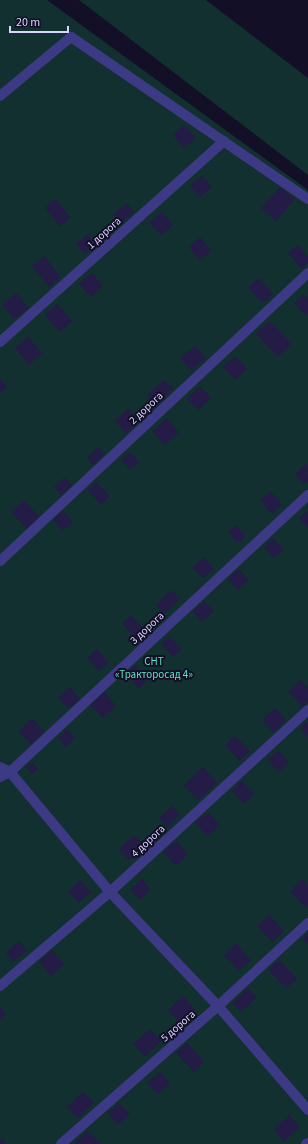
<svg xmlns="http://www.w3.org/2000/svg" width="308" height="1144" viewBox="0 0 308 1144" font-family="'Source Sans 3',sans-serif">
	<rect width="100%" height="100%" fill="#130f26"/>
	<g fill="#12302f">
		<path d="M0 0H47L308 190V1144H0Z"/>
		<path d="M79 0H206L308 78V175Z"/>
	</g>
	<g fill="#241b47">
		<path d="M184 125 196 138 184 148 173 135Z"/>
		<path d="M202 176 212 187 200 197 190 186Z"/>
		<path d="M280 187 295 199 276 221 261 208Z"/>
		<path d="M56 199 71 218 60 226 45 208Z"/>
		<path d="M127 203 134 212 120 223 113 214Z"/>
		<path d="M162 212 173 225 161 235 149 223Z"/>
		<path d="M88 234 96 244 85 254 76 244Z"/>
		<path d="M200 237 211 251 200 260 189 247Z"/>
		<path d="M298 245 308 257V263L302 269 288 253Z"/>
		<path d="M44 256 61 277 49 287 32 266Z"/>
		<path d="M92 273 103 286 91 297 79 284Z"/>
		<path d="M259 278 273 294 262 303 248 287Z"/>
		<path d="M16 293 29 308 14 319 2 304Z"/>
		<path d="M304 294 308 299V314L306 316 294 303Z"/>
		<path d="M57 304 72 321 60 332 45 315Z"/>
		<path d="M270 321 292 344 278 357 256 334Z"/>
		<path d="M28 337 42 353 29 365 15 348Z"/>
		<path d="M195 346 206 358 191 370 180 358Z"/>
		<path d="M235 356 247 369 235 380 223 367Z"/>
		<path d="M0 379 7 387 0 393Z"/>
		<path d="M164 380 173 389 156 404 147 395Z"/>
		<path d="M200 386 211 398 198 410 187 399Z"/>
		<path d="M128 409 138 421 126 433 115 421Z"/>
		<path d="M167 418 179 432 165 445 152 431Z"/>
		<path d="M98 447 104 454 93 465 87 458Z"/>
		<path d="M130 452 139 462 130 470 121 460Z"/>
		<path d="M307 463 308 480 304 484 295 474Z"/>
		<path d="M65 477 72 485 61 495 54 487Z"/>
		<path d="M96 482 110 496 101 505 88 490Z"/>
		<path d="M270 491 282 504 272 514 260 500Z"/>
		<path d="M24 500 40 517 27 529 11 512Z"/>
		<path d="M308 510V528L299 518Z"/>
		<path d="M63 511 73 522 63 531 53 520Z"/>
		<path d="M236 525 246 536 238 543 228 532Z"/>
		<path d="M273 538 284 550 274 558 264 547Z"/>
		<path d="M204 557 214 568 203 578 192 567Z"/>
		<path d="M239 569 249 580 238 590 228 579Z"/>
		<path d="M171 590 180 599 164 614 156 605Z"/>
		<path d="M204 601 214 611 202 622 193 611Z"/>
		<path d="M131 615 145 630 136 639 122 623Z"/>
		<path d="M169 636 182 649 173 657 161 644Z"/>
		<path d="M97 649 109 662 99 671 87 658Z"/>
		<path d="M135 665 149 679 139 689 126 674Z"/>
		<path d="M300 680 308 688V702L303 707 288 691Z"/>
		<path d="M70 687 80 699 69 709 58 698Z"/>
		<path d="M104 692 116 706 103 718 90 705Z"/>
		<path d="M275 708 286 720 273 732 262 720Z"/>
		<path d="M32 718 44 732 31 744 19 731Z"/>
		<path d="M308 720V737L300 728Z"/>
		<path d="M67 729 75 738 66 747 58 738Z"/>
		<path d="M235 736 250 751 240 761 225 745Z"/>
		<path d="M278 750 289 762 279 772 267 760Z"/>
		<path d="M32 762 38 769 32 774 26 767Z"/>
		<path d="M203 767 217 783 198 800 184 785Z"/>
		<path d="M242 781 254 794 244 804 232 791Z"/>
		<path d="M172 806 180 815 167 827 159 818Z"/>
		<path d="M208 812 220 825 208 837 195 823Z"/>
		<path d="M134 835 144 846 129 860 119 849Z"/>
		<path d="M176 841 188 854 176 866 163 852Z"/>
		<path d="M142 879 151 890 140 900 130 890Z"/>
		<path d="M303 879 308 885V906L306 908 290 891Z"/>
		<path d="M80 880 91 892 79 903 68 892Z"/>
		<path d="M269 915 284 931 272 942 257 926Z"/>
		<path d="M308 934V944L303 939Z"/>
		<path d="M19 941 27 950 14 962 6 953Z"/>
		<path d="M236 943 251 960 239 971 224 955Z"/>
		<path d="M52 950 64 964 51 976 39 962Z"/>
		<path d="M279 960 297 979 286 988 268 970Z"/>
		<path d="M248 988 257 997 241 1012 232 1003Z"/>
		<path d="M183 996 196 1011 181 1024 168 1010Z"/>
		<path d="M0 1007 6 1014 0 1020Z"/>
		<path d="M150 1029 161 1041 145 1056 133 1044Z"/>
		<path d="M187 1043 204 1062 194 1072 176 1053Z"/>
		<path d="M160 1072 170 1083 158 1094 147 1083Z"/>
		<path d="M83 1092 94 1103 78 1118 67 1107Z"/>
		<path d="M119 1103 130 1114 118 1125 108 1113Z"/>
		<path d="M289 1115 300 1127 284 1141 273 1130Z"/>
		<path d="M88 1131 101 1144H76L75 1143Z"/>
		<path d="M4 1139 5 1144H0V1140Z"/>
	</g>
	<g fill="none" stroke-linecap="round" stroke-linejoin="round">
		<path stroke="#3d3a85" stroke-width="10" d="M0 96 71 37"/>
		<g stroke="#3d3a85" stroke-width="10">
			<path d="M71 37 308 199"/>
			<path d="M0 342 224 141"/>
			<path d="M0 561 308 273"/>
			<path d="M0 767 10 772 110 892 218 1006 308 1110"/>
			<path d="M0 777 10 772 308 495"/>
			<path d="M0 986 110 892 308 710"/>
			<path d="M61 1144 218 1006 308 923"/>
			<path d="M306 1144 308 1143"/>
		</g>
	</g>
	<g text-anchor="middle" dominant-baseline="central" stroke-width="4" stroke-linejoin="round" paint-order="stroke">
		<g font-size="11" fill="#d9d4ff" stroke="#130f26">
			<text transform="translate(104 233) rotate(-42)">1 дорога</text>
			<text transform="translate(146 408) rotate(-43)">2 дорога</text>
			<text transform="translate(147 628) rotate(-43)">3 дорога</text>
			<text transform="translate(148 841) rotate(-43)">4 дорога</text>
			<text transform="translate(178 1026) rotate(-41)">5 дорога</text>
		</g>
		<g font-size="11" fill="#5fe0c0" stroke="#130f26">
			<text x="154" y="661">СНТ<tspan x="154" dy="13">«Тракторосад 4»</tspan></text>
		</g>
	</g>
	<path d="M10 26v6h58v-6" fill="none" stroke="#d9d4ff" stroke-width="2"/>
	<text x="16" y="26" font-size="12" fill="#d9d4ff" stroke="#130f26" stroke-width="3" paint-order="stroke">20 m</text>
</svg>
